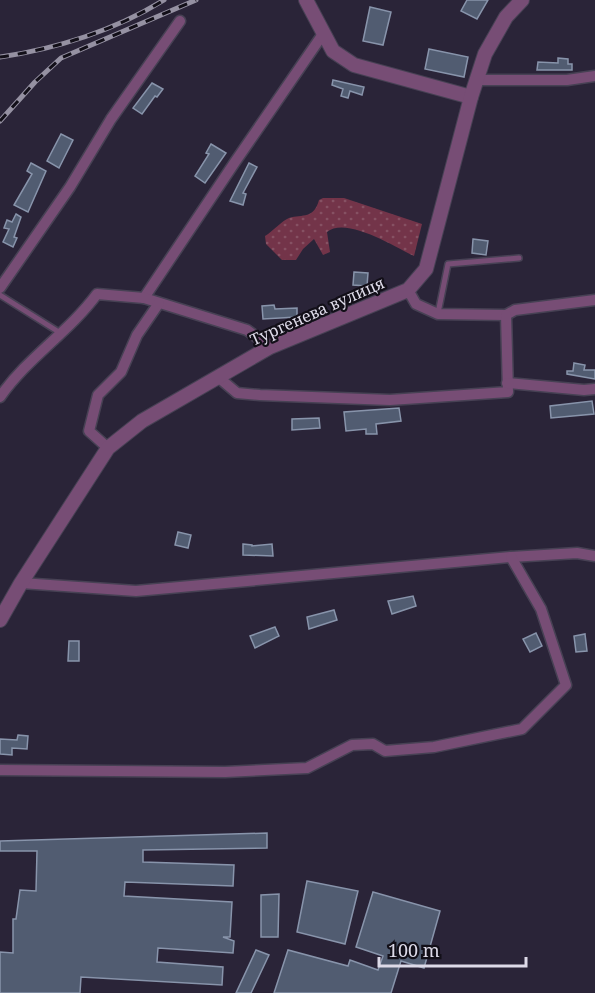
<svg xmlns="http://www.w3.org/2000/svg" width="595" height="993" viewBox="0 0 595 993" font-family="'Noto Serif',serif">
	<defs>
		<pattern id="grass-dots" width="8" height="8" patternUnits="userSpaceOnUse" patternTransform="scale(1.5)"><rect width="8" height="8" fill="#733449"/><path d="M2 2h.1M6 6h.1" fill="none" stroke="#865163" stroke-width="1.8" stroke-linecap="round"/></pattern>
	</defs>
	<rect width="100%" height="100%" fill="#2a2438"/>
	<path fill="url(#grass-dots)" d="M323 198H344L422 224 414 256C395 247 346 216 327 232L330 252 323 255 314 239 303 249 296 260H282L266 244 265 236C272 232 283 220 289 218 303 214 314 219 319 200Z"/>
	<g fill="#515c71" stroke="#8894ab" stroke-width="1.5">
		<path d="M467 0H488L477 19 461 11Z"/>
		<path d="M370 7 391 12 383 45 363 41Z"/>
		<path d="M429 49 468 57 464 77 425 69Z"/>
		<path d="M558 58 568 59V64H572V70H537L538 62 558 63Z"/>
		<path d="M333 80 364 87 362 95 350 91 348 98 341 96 343 89 332 85Z"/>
		<path d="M152 83 163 89 157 97 155 96 142 114 133 108Z"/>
		<path d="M61 134 73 140 59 168 47 161Z"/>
		<path d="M211 144 226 153 205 183 195 176 209 154 206 153Z"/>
		<path d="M31 163 46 171 28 212 14 205 32 174 27 171Z"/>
		<path d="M249 163 257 167 243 193 246 194 243 205 230 201Z"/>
		<path d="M16 214 21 217 14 237 17 238 13 247 3 242 9 229 4 228 7 220 12 222Z"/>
		<path d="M473 239 488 241 486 255 472 253Z"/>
		<path d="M354 272 368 273 367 286 353 285Z"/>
		<path d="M274 305 275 309 297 308V317L263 319 262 306Z"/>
		<path d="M574 363 585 365 584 370H595V379L567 374V371H573Z"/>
		<path d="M592 401 594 414 551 418 550 406Z"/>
		<path d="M399 408 401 421 376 424 377 434H366V429L346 431 344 412Z"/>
		<path d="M319 418 320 428 292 430V419Z"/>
		<path d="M178 532 191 535 188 548 175 545Z"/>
		<path d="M243 544 252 545V546L272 544 273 556 243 555Z"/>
		<path d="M413 596 416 606 392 614 388 601Z"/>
		<path d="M334 610 337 620 309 629 307 617Z"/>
		<path d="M275 627 279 636 255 648 250 636Z"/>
		<path d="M536 633 542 646 530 652 523 639Z"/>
		<path d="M585 634 587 651 576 652 574 636Z"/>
		<path d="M69 641H79V661H68Z"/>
		<path d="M18 735 28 736 27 749 12 748V755L0 754V739L17 740Z"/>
		<path d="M267 833V848L143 850V862L234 865 233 886 125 882 124 896 232 902 230 937H223L234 941 233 953 158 948 157 962 223 967 222 985 81 977 80 993H0V952L13 953V919H16L20 890 36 891 37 851H0V841Z"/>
		<path d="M307 881 358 891 345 944 297 932Z"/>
		<path d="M373 892 440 911 424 968 401 961 391 993H274L288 950 348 966 350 960 378 970 383 956 356 947Z"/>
		<path d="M279 894 278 937H261V895Z"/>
		<path d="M256 950 269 955 251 993H236Z"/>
	</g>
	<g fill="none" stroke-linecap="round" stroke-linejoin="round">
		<g stroke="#474154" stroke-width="8">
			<g id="service">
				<path d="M0 295 62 334"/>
				<path d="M438 313 448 264 519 258"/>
			</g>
		</g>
		<g stroke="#474154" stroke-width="13">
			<g id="minor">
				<path d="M477 80H567L595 76"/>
				<path d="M0 288 70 187 111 119 180 21"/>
				<path d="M408 290 416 304 438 314 506 315 515 310 595 300"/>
				<path d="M144 298 235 162 323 34"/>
				<path d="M218 377 237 393 260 395 390 400 508 392 506 315"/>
				<path d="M507 383 584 390 595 389"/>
				<path d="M0 397C27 358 69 332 97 294L144 298 247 330 270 347"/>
				<path d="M108 448 89 431 98 395 121 372 137 335 159 303"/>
				<path d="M21 583 136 591 511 557 577 553 595 556"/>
				<path d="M0 770 225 772 307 768 352 745 373 744 385 751 434 747 522 729 566 685 541 609 511 557"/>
			</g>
		</g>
		<g stroke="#474154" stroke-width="16">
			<g id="tertiary">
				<path d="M306 0 333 51 354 65 471 97"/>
				<path d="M0 620 21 583 108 448 142 421 270 347 408 290 426 269 471 97 485 54 506 17 522 0"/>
			</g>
		</g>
		<use href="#service" stroke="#774d75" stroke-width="5"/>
		<use href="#minor" stroke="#774d75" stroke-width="10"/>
		<use href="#tertiary" stroke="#774d75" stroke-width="14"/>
		<g stroke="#9591a2" stroke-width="5">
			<g id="rail">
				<path d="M0 57C56 49 116 30 164 0"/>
				<path d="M0 121 35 82 61 58 196 0"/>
			</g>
		</g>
		<use href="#rail" stroke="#120f18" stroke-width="3" stroke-dasharray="9" stroke-linecap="butt"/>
	</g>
	<g text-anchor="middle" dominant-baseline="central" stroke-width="4.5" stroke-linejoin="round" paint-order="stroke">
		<g font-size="16" fill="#dddae8" stroke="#120f18">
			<text transform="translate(317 311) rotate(-24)">Тургенева вулиця</text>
		</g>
	</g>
	<path d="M379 957v9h147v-9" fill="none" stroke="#dddae8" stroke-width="3"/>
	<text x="388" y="957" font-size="18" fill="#dddae8" stroke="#120f18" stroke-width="4.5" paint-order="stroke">100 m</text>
</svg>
